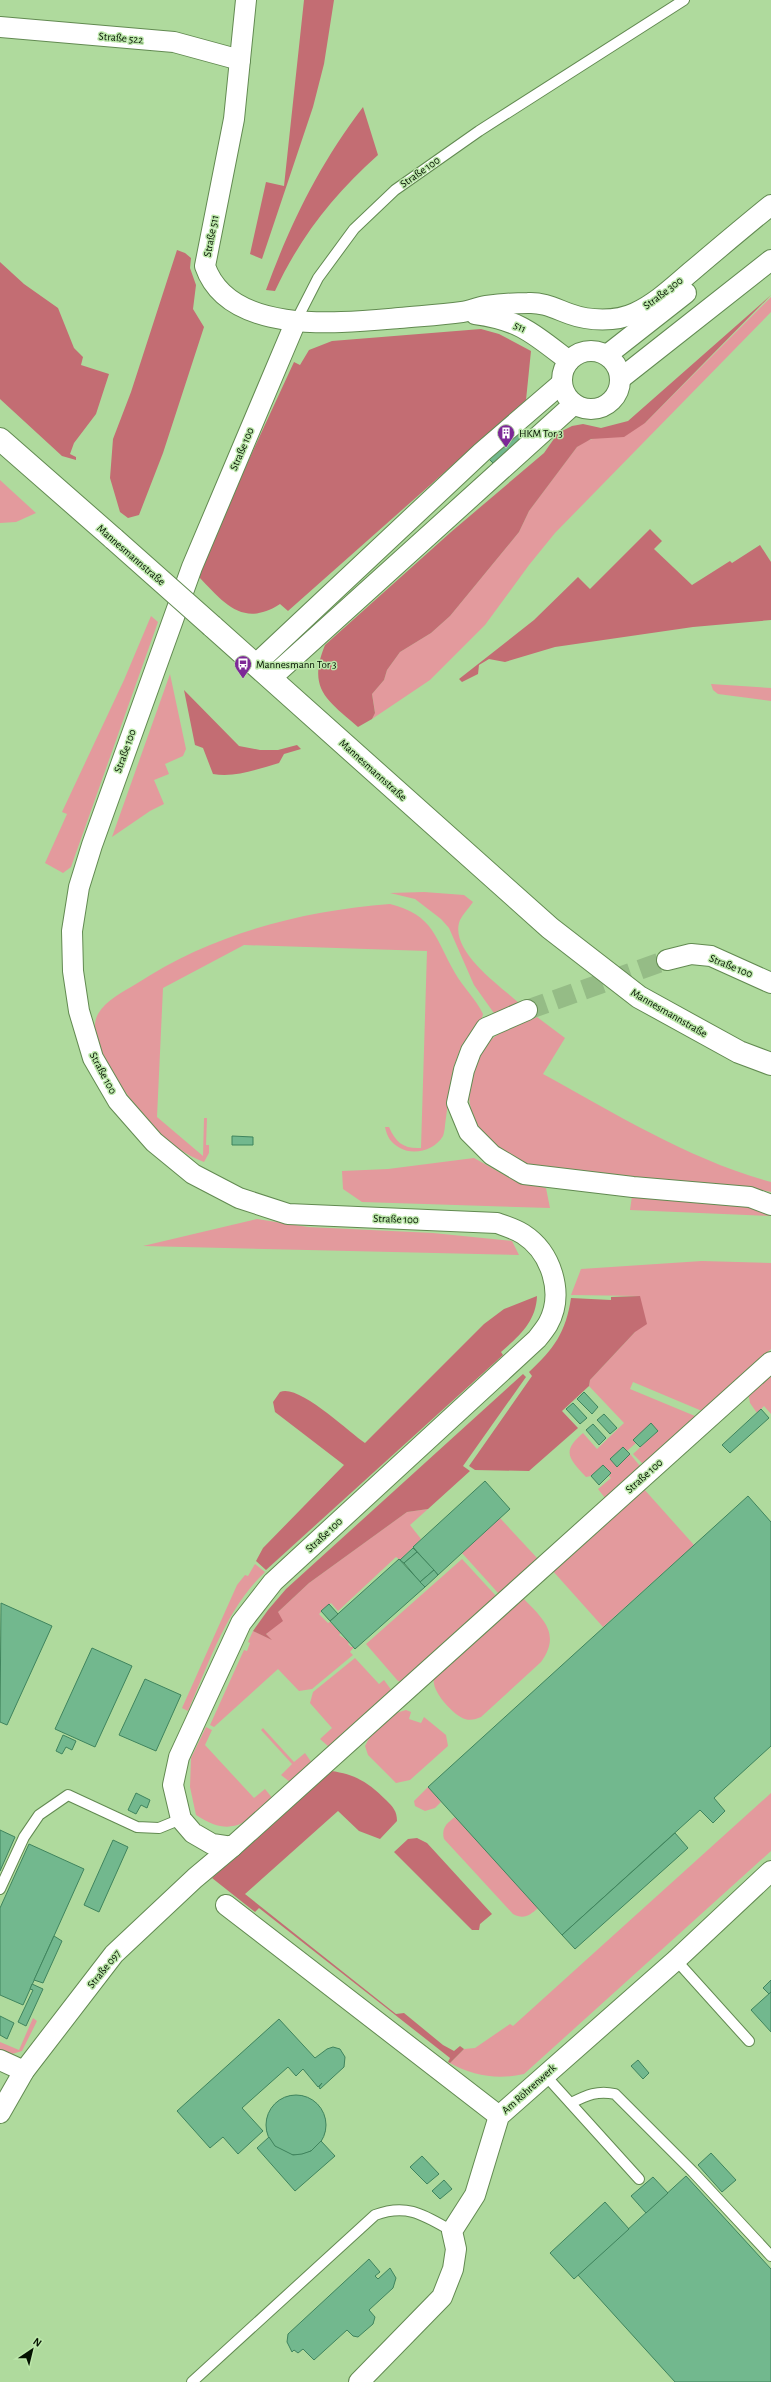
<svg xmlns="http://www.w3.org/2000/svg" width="771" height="2382" viewBox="0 0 771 2382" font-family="'Alegreya Sans',sans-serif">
	<rect width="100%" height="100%" fill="#afda9d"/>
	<g fill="#e39a9d">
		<path d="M771 297V312L555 533 529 565 485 625 430 680 372 719 375 712 372 694 384 680 387 670 400 652 431 633 450 616 519 532 529 511 577 447 586 441 645 423Z"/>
		<path d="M0 480 36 513 16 522 0 523Z"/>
		<path d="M151 616 158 622 71 867 63 873 45 863 67 814 62 812 124 680Z"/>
		<path d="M170 674 186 749 183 756 165 764 169 774 154 780 164 804 150 811 112 837Z"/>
		<path d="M711 684 771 688V701L718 694 713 690Z"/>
		<path d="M424 892 464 895 473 902C469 908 463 914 460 920 448 950 500 986 519 1003L496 1016 474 985 449 928 441 919 415 899 390 893Z"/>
		<path d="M390 904C434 915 435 938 455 973 463 987 476 999 483 1014 481 1027 463 1040 458 1055 450 1074 449 1097 446 1118 445 1123 445 1131 443 1136 435 1150 414 1156 400 1148 391 1143 387 1137 385 1127H389C396 1143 404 1149 421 1148L427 951 244 945 163 988 157 1117 203 1156 204 1118H207L206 1145H209V1153L204 1162C166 1147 142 1116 119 1083 108 1068 87 1033 98 1014 106 1000 123 992 136 984 212 934 300 911 390 904Z"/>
		<path d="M537 1017 565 1038 543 1074C616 1114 690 1160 771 1182V1192C748 1187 725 1186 702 1185 659 1181 617 1178 575 1171 558 1169 538 1168 522 1162 491 1149 464 1120 470 1085 478 1039 497 1032 537 1017Z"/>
		<path d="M474 1158 512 1179 546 1188 550 1208 362 1202 343 1189 342 1171 388 1169Z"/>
		<path d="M632 1196 746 1204 771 1216 630 1210Z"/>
		<path d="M257 1219 308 1227 433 1233 512 1241 519 1255 143 1246Z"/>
		<path d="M702 1261 771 1263V1349L702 1411 633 1382 630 1389 695 1416 643 1464 633 1454 658 1431 652 1424 633 1440 636 1443 627 1451 623 1447 617 1466 630 1454 640 1466 605 1498 598 1489 611 1478 609 1476 611 1473 603 1465 591 1476 586 1477C569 1458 561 1452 583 1433L597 1449 624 1423 589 1386 590 1380 635 1332 640 1296 571 1295 581 1269Z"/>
		<path d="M771 1372V1414L764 1406 757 1413 750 1403 748 1393Z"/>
		<path d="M643 1488 694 1545 603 1627 552 1570Z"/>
		<path d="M428 1509 410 1525 421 1539 400 1560 396 1557 338 1611 331 1603 319 1614 328 1623 330 1622 341 1633 339 1635 350 1642 348 1644 351 1647H354L350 1652 353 1655 312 1689 299 1691 278 1669 214 1727 210 1725 244 1650 247 1651 250 1643 248 1642 253 1631 271 1639 266 1635 278 1612 309 1583 407 1512Z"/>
		<path d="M500 1518 538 1559 499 1594 462 1553Z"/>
		<path d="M462 1559 497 1597 401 1682 398 1681 366 1644Z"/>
		<path d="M255 1564 265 1572C226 1609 209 1663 188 1711L182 1708 237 1585 245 1575 248 1576Z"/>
		<path d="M522 1597C542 1618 562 1633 541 1662L481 1717C476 1719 471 1721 465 1719 454 1716 431 1691 434 1679Z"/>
		<path d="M355 1658 379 1684 384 1680 392 1691 329 1747 320 1739 332 1728 310 1703 313 1692Z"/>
		<path d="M406 1710 411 1712 409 1719 421 1723 424 1717 446 1735 448 1746 410 1780 396 1783 368 1755 365 1746 370 1736 396 1713Z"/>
		<path d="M206 1727 212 1730 205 1745 254 1798 265 1789 273 1799C246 1824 231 1838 196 1815L190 1787 191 1758Z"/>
		<path d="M263 1728 294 1762 305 1753 312 1763 290 1782 281 1775 292 1764 261 1730Z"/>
		<path d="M428 1787 441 1802 435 1808 425 1811 415 1806 414 1801Z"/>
		<path d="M771 1793V1851L524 2074C498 2080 473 2076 450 2063L464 2049 475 2048 510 2024 513 2026Z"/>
		<path d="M455 1817 538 1908C530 1915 524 1920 513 1914L444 1839C441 1828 447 1823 455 1817Z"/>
		<path d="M33 2018 37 2021 22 2051 12 2054 0 2050V2042L19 2050Z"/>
	</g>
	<g fill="#c36d73">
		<path d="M304 0H334L324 64 313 107 262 259 250 254 266 182 284 186Z"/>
		<path d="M363 107 378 155C334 194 300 237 275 291L266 290C291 222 319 165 363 107Z"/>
		<path d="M177 250 185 253 191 258 190 268 196 285 193 309 204 327 163 453 139 515 128 518 120 512 110 478 113 439 131 392Z"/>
		<path d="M0 262 24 284 58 308 74 348 83 357 81 365 109 374 96 414 74 443 70 454 76 457V460L62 456 0 399Z"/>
		<path d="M771 295 645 423 624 437 591 439 577 447 529 511 519 532 450 616 431 633 400 652 387 670 384 680 372 694 375 713 372 719 358 727C327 700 307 689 325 645L451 532 544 453 558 433 572 426 583 424 601 428 628 421Z"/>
		<path d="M481 329 499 334 531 351 526 400 288 611 280 604C243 628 224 603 199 577L232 496 294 362 300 365 309 350 332 341Z"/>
		<path d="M650 529 662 541 654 549 692 585 730 561 732 563 760 545 771 562V620L693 627 555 647 505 662 489 659 479 665 478 674 462 682 459 679 534 620 578 577 590 589Z"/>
		<path d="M184 690 239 746 260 750H278L297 745 301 749 284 754 279 763C258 769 235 778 213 774L203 748 195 745Z"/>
		<path d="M537 1296C536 1322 519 1336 501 1352L503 1355 266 1570 256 1561 263 1548 344 1465 275 1412 273 1402 280 1392C298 1383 349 1432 365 1443L484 1324 504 1309Z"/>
		<path d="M640 1296 647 1324 635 1332 590 1380 589 1386 562 1411 578 1428 529 1471 475 1470 469 1466 532 1376 529 1372C554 1349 566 1332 571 1298L611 1300V1297Z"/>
		<path d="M523 1374 526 1377 463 1466 470 1471 428 1509 407 1512 309 1583 278 1612 283 1621 266 1634 272 1640 253 1631 268 1610 286 1589Z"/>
		<path d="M331 1771C355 1774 369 1783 386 1800 393 1807 397 1811 397 1821L380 1839 359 1831 338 1811 245 1894 396 2014 404 2013 443 2045 454 2051 460 2046 464 2049 450 2063 448 2062 450 2058 259 1908 255 1912 212 1878Z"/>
		<path d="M417 1838 427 1843 492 1914 480 1924 479 1930H472L394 1852 408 1839Z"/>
	</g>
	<g fill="#72b88e" stroke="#3f845d">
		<path d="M518 431 524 437 494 464 488 458Z"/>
		<path d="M232 1136 253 1137V1145H232Z"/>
		<path d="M584 1392 598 1407 592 1414 577 1399Z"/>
		<path d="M573 1403 587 1418 580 1424 566 1409Z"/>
		<path d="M761 1409 769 1418 730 1453 722 1445Z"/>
		<path d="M604 1414 617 1428 610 1434 597 1420Z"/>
		<path d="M651 1423 658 1431 640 1447 633 1440Z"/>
		<path d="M593 1424 606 1438 599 1445 586 1430Z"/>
		<path d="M623 1447 630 1454 617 1467 610 1459Z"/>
		<path d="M603 1465 611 1473 599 1485 591 1476Z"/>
		<path d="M485 1481 510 1509 438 1575 413 1547Z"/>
		<path d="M748 1496 771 1522V1746L714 1798 725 1811 713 1823 700 1810 562 1935 428 1787Z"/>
		<path d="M413 1548 417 1552 404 1563 400 1560Z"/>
		<path d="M417 1552 434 1570 420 1582 404 1563Z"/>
		<path d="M399 1559 425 1587 355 1649 330 1621Z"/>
		<path d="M434 1570 438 1575 425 1587 420 1582Z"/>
		<path d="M1 1603 52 1626 7 1725 0 1722Z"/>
		<path d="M329 1604 338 1614 330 1621 321 1611Z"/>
		<path d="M92 1648 132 1666 95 1747 55 1729Z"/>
		<path d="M145 1679 181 1695 156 1751 119 1735Z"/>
		<path d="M63 1735 76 1741 72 1750 66 1747 62 1754 56 1751Z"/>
		<path d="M136 1793 150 1800 147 1808 141 1805 136 1814 128 1810Z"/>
		<path d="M0 1830 15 1837 0 1871Z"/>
		<path d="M675 1833 688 1848 575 1949 562 1935Z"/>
		<path d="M113 1840 128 1847 99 1912 84 1905Z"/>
		<path d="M29 1844 84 1869 23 2005 0 1995V1908Z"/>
		<path d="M54 1936 62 1941 43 1983 34 1980Z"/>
		<path d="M771 1980V1992L769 1994 763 1988Z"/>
		<path d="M32 1984 43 1989 26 2026 18 2022 33 1990 30 1989Z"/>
		<path d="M771 1992V2032L751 2010Z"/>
		<path d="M0 2016 14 2023 7 2039 0 2035Z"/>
		<path d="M279 2019 315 2058 327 2049 333 2047 340 2049 345 2057 344 2067 320 2089 319 2087 322 2083 318 2087 303 2069 296 2076 288 2067 242 2108 263 2131 238 2154 223 2137 210 2148 177 2111Z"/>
		<path d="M638 2060 649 2073 643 2079 631 2066Z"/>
		<circle cx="296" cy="2125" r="30"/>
		<path d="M269 2137 275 2146 293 2155 302 2154 311 2151 321 2141 335 2156 295 2191 257 2148Z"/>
		<path d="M711 2153 736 2180 722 2192 698 2165Z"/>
		<path d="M422 2156 439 2174 427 2184 410 2167Z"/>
		<path d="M686 2176 771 2269V2382H675L578 2275Z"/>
		<path d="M653 2177 668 2193 646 2213 631 2196Z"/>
		<path d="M444 2180 452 2189 440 2199 432 2191Z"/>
		<path d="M605 2202 629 2229 574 2279 550 2253Z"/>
		<path d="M369 2259 380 2272 375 2276 378 2279 390 2268 396 2278 393 2288 369 2310 375 2317 373 2324 358 2337 353 2336 347 2330 314 2360 303 2349 298 2353 294 2350 292 2352 287 2342 288 2334Z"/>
	</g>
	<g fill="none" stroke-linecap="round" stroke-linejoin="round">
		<path stroke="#95bc86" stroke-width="20" stroke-dasharray="20 10" stroke-linecap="butt" d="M527 1010 667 960"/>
		<g stroke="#628a51" stroke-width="12">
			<g id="lane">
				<path d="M296 321 318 278 354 229 395 190 479 131 684 0"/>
				<path d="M0 1889 24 1837 39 1815 68 1795 137 1827 159 1828 181 1819"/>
				<path d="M676 1960 749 2041"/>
				<path d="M545 2075 639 2179"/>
				<path d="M571 2103C587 2095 598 2090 615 2094L693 2172 771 2256"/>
				<path d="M192 2382 375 2215C407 2203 424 2215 452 2231"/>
			</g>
		</g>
		<g stroke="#628a51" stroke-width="22">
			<g id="street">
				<path d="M246 0 234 119 205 266C229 336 342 323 399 318 420 316 441 315 462 312 470 311 478 307 486 306 500 304 514 303 528 303 543 302 556 309 570 314 589 321 616 322 635 313 657 303 675 285 693 270 719 248 745 226 771 205"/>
				<path d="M0 27 174 42 240 60"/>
				<path d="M475 314C520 320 534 334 569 361"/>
				<path d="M296 321 192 567 92 845 79 887 72 931 73 971 79 1011 93 1058 118 1101 154 1142 193 1174 239 1198 288 1214 497 1223C505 1226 515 1229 523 1234 551 1252 565 1293 548 1324 545 1329 541 1334 537 1339L273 1582 241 1623 179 1757 173 1785 181 1819 193 1833 212 1844 232 1847 771 1362"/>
				<circle cx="591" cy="380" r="29"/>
				<path d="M607 355 686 293"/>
				<path d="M620 379 771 260"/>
				<path d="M256 664 482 452 562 383"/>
				<path d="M271 678 574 404"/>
				<path d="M667 960 691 954 711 956 771 983"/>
				<path d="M527 1010 486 1028 471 1051 464 1070 457 1103 469 1132 492 1155 524 1174 633 1187 750 1197 771 1205"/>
				<path d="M226 1905 499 2116"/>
				<path d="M0 2060 24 2071"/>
				<path d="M0 2113 24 2071 114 1954 195 1878 232 1847"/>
				<path d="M359 2382 442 2297 453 2269 456 2249 452 2231 475 2195 499 2116 676 1960 771 1871"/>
			</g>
		</g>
		<g stroke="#628a51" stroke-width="24">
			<g id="secondary">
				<path d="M0 439 114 539"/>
				<path d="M212 626 550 928 639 997 739 1052 771 1064"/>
			</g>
		</g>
		<use href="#lane" stroke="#fff" stroke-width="10"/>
		<use href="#street" stroke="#fff" stroke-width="20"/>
		<use href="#secondary" stroke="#fff" stroke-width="22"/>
		<g stroke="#628a51" stroke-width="24" stroke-linecap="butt">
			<path id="secondary-bridge" d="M114 539 212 626"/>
		</g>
		<use href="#secondary-bridge" stroke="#fff" stroke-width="22"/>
	</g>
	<defs>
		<g id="building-pin" transform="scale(0.9)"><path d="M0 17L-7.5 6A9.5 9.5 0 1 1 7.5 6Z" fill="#7d2897" stroke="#bce7aa"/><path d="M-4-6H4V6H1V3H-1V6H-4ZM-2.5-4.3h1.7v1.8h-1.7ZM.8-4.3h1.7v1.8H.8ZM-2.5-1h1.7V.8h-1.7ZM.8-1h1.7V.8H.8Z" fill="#fff"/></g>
		<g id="bus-pin" transform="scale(0.9)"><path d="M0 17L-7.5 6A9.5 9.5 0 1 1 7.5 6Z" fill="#7d2897" stroke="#bce7aa"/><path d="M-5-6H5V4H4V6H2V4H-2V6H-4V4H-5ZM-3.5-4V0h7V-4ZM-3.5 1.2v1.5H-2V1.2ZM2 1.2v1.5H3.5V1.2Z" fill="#fff"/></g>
	</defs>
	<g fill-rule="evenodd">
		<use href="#building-pin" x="506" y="433"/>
		<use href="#bus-pin" x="243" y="664"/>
	</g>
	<g text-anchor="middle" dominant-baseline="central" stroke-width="3" stroke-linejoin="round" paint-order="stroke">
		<g font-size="11" fill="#041201" stroke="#bce7aa">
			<text transform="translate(121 38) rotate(5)">Straße 522</text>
			<text transform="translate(420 172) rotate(-35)">Straße 100</text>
			<text transform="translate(211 236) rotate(-79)">Straße 511</text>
			<text transform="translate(663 293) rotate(-37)">Straße 300</text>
			<text transform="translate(520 327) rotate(25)">511</text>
			<text transform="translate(242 449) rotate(-67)">Straße 100</text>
			<text transform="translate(131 555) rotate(41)">Mannesmannstraße</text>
			<text transform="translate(125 751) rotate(-70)">Straße 100</text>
			<text transform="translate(373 770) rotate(42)">Mannesmannstraße</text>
			<text transform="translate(731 966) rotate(22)">Straße 100</text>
			<text transform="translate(669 1013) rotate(30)">Mannesmannstraße</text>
			<text transform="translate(103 1073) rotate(62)">Straße 100</text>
			<text transform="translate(396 1219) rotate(2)">Straße 100</text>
			<text transform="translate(644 1476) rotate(-42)">Straße 100</text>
			<text transform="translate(324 1535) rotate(-43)">Straße 100</text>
			<text transform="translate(104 1969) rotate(-51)">Straße 097</text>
			<text transform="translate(529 2089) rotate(-42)">Am Röhrenwerk</text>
		</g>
		<g font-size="11" fill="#041201" stroke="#bce7aa" text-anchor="start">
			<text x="519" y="433">HKM Tor 3</text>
			<text x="256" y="664">Mannesmann Tor 3</text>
		</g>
	</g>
	<g transform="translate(32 2350) rotate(35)" stroke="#bce7aa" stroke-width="3" paint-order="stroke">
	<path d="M0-3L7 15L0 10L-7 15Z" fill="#041201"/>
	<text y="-6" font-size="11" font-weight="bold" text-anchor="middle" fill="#041201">N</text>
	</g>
</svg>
